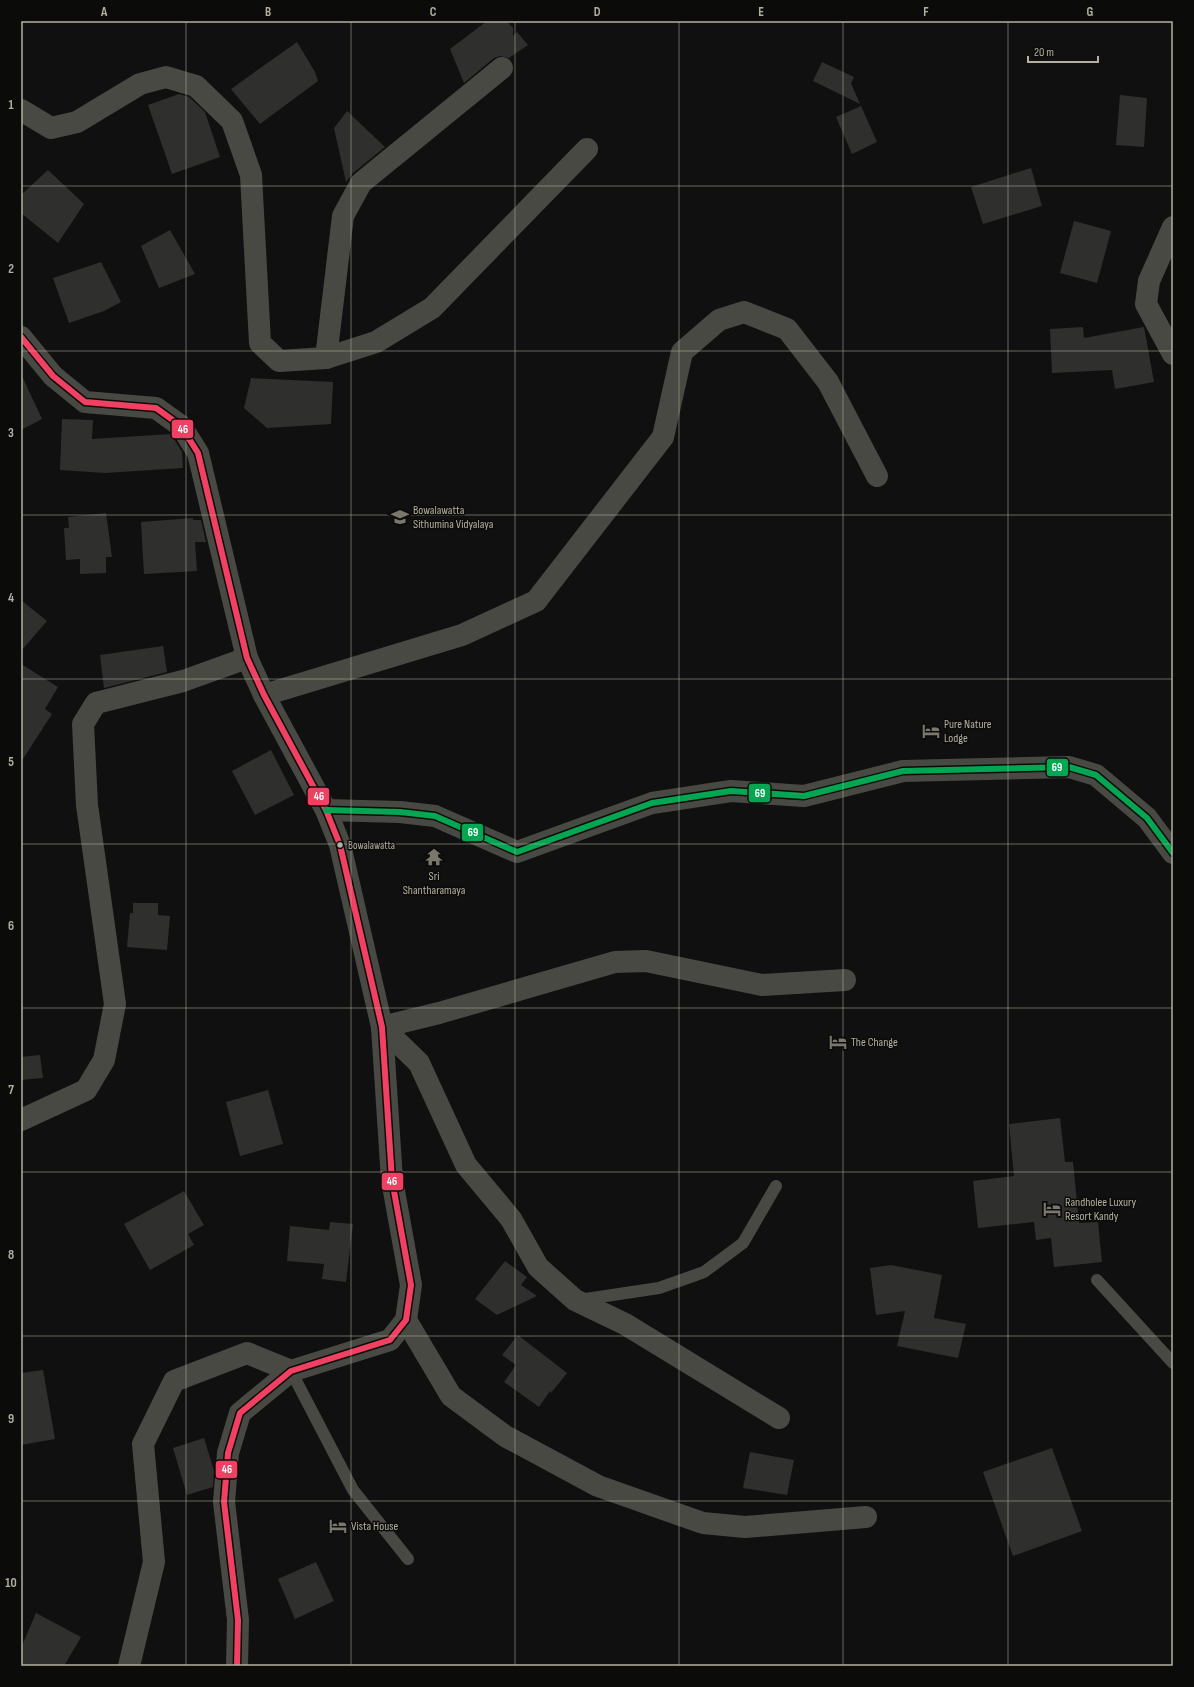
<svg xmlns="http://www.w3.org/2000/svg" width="1194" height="1687" viewBox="0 0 1194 1687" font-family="'Sofia Sans Condensed',sans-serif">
	<rect width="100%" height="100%" fill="#101010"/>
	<g fill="#2f2f2d">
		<path d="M487 21H507L513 28V36L517 32 528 45 509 58 500 56 494 58 464 83 450 49Z"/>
		<path d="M297 42 315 72 318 81 260 124 231 89Z"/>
		<path d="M822 62 854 77 851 83 860 104 813 81Z"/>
		<path d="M179 94 189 97 205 112 220 157 172 174 148 105Z"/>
		<path d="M1120 95 1147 98 1144 147 1116 145Z"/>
		<path d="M861 106 877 142 852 154 836 117Z"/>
		<path d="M347 111 385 147 353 173 346 182 334 128Z"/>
		<path d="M1031 168 1042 206 983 224 971 187Z"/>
		<path d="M48 170 84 204 58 243 21 213V195Z"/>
		<path d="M1074 221 1111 231 1097 283 1060 273Z"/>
		<path d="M170 230 195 274 159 288 141 246Z"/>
		<path d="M101 262 121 302 104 311 69 323 53 278Z"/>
		<path d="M1083 327 1084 338 1144 327 1154 382 1115 389 1112 370 1052 373 1050 329Z"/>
		<path d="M21 374 42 419 21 430Z"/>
		<path d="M251 378 333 382 331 424 267 428 244 408Z"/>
		<path d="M62 419 93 420 92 439 171 434 182 452 183 468 105 473 60 470Z"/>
		<path d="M106 513 112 557H106V573L80 574V559L66 560 64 528H69L68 517Z"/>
		<path d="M193 518V520H201L206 542H195L197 571 144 574 141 522Z"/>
		<path d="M21 600 47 621 21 651Z"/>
		<path d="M163 646 167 672 104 688 100 655Z"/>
		<path d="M21 664 58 687 45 709 52 714 21 762Z"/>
		<path d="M271 750 294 795 255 815 232 771Z"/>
		<path d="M133 903H158V915L170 916 167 950 127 947 130 913H133Z"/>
		<path d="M40 1055 43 1078 21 1080V1057Z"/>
		<path d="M268 1090 283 1144 240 1156 226 1102Z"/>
		<path d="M1060 1118 1065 1162H1073L1079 1223 1098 1222 1102 1262 1054 1267 1051 1238 1036 1240 1034 1222 978 1228 973 1181 1014 1176 1009 1124Z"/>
		<path d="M184 1191 204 1225 188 1234 194 1245 150 1270 124 1224Z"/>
		<path d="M330 1222 353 1224 346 1282 322 1279 324 1264 287 1261 290 1226 329 1230Z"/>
		<path d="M505 1261 527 1277 521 1285 537 1296 497 1315 475 1299Z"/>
		<path d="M891 1265 942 1275 934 1318 966 1324 958 1358 897 1346 905 1311 876 1315 870 1268Z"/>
		<path d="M518 1335 567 1373 551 1393 550 1391 539 1407 504 1382 516 1365 502 1355Z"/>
		<path d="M43 1370 55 1439 21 1445V1373Z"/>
		<path d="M204 1438 214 1471 213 1487 187 1495 173 1448Z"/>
		<path d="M1052 1448 1082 1531 1013 1556 983 1472Z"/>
		<path d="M750 1452 794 1460 787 1495 743 1488Z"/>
		<path d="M316 1562 334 1601 295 1619 278 1579Z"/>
		<path d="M36 1613 81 1637 64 1666H21V1648Z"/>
	</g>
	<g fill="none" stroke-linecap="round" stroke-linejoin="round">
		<g stroke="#494944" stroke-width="12">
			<path d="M1097 1280 1173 1363"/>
			<path d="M579 1300 659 1288 704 1272 743 1243 776 1186"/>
			<path d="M291 1371 353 1490 408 1559"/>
		</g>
		<g stroke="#494944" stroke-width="22">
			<path d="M21 110 51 128 77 122 140 84 166 77 196 86 232 121 251 175 260 343 279 361 326 358 376 342 432 308 587 149"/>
			<path d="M1173 227 1149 281 1146 304 1173 354"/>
			<path d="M326 358 343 216 361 183 502 68"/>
			<path d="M264 695 462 635 536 601 663 437 682 352 719 320 744 312 787 329 828 382 877 476"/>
			<path d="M326 810 400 812 435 816 517 852 652 803 731 791 804 796 903 771 1069 767 1096 775 1147 818 1173 853"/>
			<path d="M382 1027 419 1063 466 1165 511 1219 538 1267 575 1300 625 1324 779 1418"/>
			<path d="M382 1027 439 1013 615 962 646 961 762 985 845 980"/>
			<path d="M21 1120 86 1090 104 1060 115 1004 87 805 83 724 96 703 183 681 247 658"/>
			<path d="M406 1320 451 1396 505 1436 598 1486 703 1523 745 1527 866 1517"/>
			<path d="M129 1666 154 1562 143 1444 174 1381 247 1353 291 1371"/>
		</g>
		<path stroke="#494944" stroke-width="22" d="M21 337 53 376 85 402 156 408 181 426 198 453 247 658 264 695 326 810 340 845 382 1027 392 1180 411 1285 406 1320 390 1340 291 1371 240 1413 228 1453 224 1502 238 1620 237 1666"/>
		<g stroke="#0b0c0a" stroke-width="9">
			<path id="bus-1" d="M21 337 53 376 85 402 156 408 181 426 198 453 247 658 264 695 326 810 340 845 382 1027 392 1180 411 1285 406 1320 390 1340 291 1371 240 1413 228 1453 224 1502 238 1620 237 1666"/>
		</g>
		<g stroke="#0b0c0a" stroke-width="9">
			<path id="bus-2" d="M326 810 400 812 435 816 517 852 652 803 731 791 804 796 903 771 1069 767 1096 775 1147 818 1173 853"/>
		</g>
		<use href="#bus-1" stroke="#f24062" stroke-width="6"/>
		<use href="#bus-2" stroke="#00a651" stroke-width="6"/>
	</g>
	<path fill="none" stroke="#b3b09f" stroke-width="1" stroke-opacity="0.55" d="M186 21V1666M351 21V1666M515 21V1666M679 21V1666M843 21V1666M1008 21V1666M21 186H1173M21 351H1173M21 515H1173M21 679H1173M21 844H1173M21 1008H1173M21 1172H1173M21 1336H1173M21 1501H1173"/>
	<defs>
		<g id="school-bare" transform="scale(1.38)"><path d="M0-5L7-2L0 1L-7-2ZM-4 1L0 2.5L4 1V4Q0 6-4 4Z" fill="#7a786d" stroke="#0b0c0a" stroke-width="2.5" paint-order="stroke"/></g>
		<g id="hotel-bare" transform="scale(1.38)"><path d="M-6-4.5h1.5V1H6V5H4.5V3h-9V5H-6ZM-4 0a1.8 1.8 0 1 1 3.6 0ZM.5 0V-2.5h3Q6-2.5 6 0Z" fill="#7a786d" stroke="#0b0c0a" stroke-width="2.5" paint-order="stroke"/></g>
		<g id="temple-bare" transform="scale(1.38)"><path d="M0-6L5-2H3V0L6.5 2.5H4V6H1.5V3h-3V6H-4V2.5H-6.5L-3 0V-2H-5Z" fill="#7a786d" stroke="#0b0c0a" stroke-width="2.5" paint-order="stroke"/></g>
	</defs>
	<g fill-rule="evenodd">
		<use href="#school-bare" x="400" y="517"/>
		<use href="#hotel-bare" x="931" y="731"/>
		<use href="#temple-bare" x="434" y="857"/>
		<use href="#hotel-bare" x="838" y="1042"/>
		<use href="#hotel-bare" x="1052" y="1209"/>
		<use href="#hotel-bare" x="338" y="1526"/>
	</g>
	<circle fill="#b3b09f" stroke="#0b0c0a" stroke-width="1.5" cx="340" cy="845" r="3.5"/>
	<g text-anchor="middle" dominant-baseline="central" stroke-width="3" stroke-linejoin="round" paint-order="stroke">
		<g font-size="11" fill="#b3b09f" stroke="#0b0c0a" text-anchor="start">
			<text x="348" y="845">Bowalawatta</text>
		</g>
		<g font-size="12" fill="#b3b09f" stroke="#0b0c0a" text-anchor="start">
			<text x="413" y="510">Bowalawatta<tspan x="413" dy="14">Sithumina Vidyalaya</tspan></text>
			<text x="944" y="724">Pure Nature<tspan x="944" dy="14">Lodge</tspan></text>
			<text x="434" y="876" text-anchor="middle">Sri<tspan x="434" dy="14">Shantharamaya</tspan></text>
			<text x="851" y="1042">The Change</text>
			<text x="1065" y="1202">Randholee Luxury<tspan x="1065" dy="14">Resort Kandy</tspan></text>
			<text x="351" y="1526">Vista House</text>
		</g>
	</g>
	<g stroke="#0b0c0a" stroke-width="1.5">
		<rect x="171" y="419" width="23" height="20" rx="4" fill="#f24062"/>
		<rect x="1046" y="758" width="23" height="19" rx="4" fill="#00a651"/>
		<rect x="748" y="783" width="23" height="20" rx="4" fill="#00a651"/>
		<rect x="307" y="787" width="23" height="19" rx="4" fill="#f24062"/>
		<rect x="461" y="823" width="23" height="19" rx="4" fill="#00a651"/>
		<rect x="381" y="1172" width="23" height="19" rx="4" fill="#f24062"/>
		<rect x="215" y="1460" width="23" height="19" rx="4" fill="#f24062"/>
	</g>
	<g font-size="11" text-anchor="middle" font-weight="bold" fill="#fff">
		<text x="183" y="433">46</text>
		<text x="1057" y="771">69</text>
		<text x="760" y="797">69</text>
		<text x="319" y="800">46</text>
		<text x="473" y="836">69</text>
		<text x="392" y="1185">46</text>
		<text x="227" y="1473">46</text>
	</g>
	<rect width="1194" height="1687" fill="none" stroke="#0b0c0a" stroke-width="44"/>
	<path d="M1028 56v6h70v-6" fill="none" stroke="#b3b09f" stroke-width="2"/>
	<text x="1034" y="56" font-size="12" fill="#b3b09f" stroke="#0b0c0a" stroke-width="3" paint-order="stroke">20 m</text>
	<rect x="22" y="22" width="1150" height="1643" fill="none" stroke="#b3b09f" stroke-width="1.5"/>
	<g font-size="13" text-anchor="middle" font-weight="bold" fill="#b3b09f">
		<text x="104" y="16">A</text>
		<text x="268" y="16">B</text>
		<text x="433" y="16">C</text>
		<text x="597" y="16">D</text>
		<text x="761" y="16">E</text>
		<text x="926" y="16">F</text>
		<text x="1090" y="16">G</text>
		<text x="11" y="109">1</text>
		<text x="11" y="273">2</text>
		<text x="11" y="437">3</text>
		<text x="11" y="602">4</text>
		<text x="11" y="766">5</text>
		<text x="11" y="930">6</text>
		<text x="11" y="1094">7</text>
		<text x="11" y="1259">8</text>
		<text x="11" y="1423">9</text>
		<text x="11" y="1587">10</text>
	</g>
</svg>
